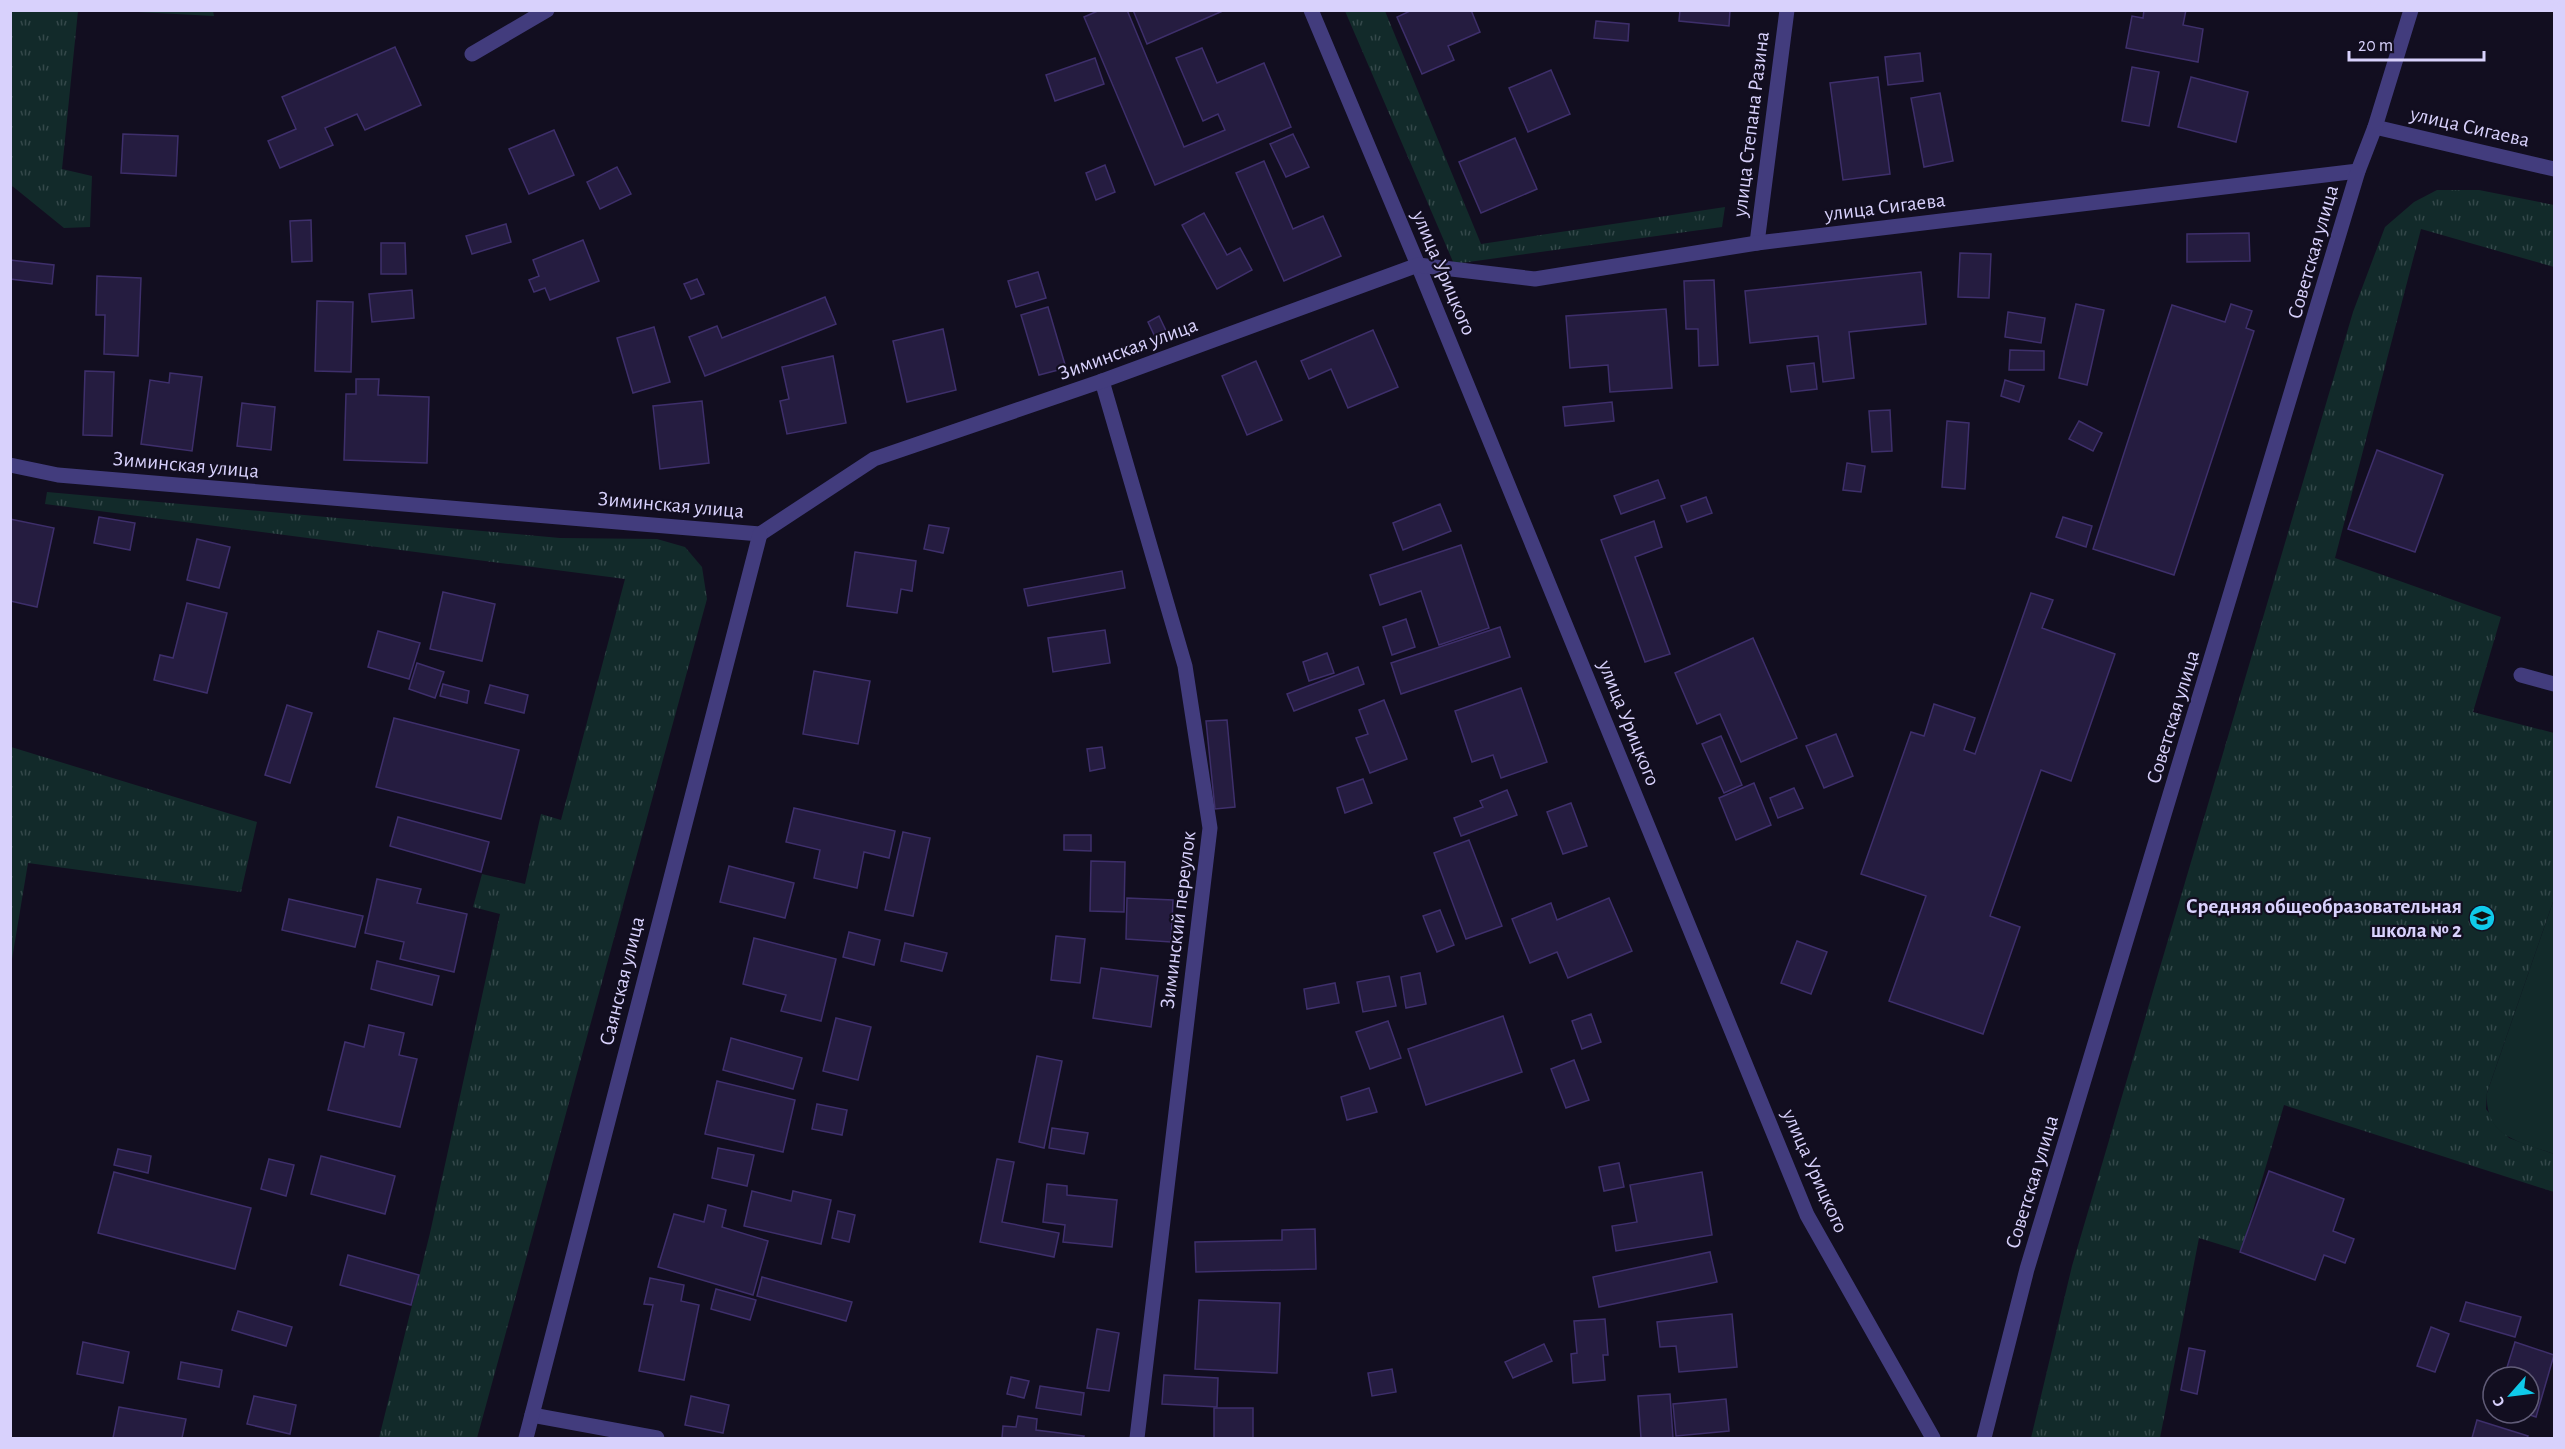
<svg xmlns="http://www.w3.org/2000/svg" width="2565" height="1449" viewBox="0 0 2565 1449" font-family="'Alegreya Sans',sans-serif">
	<defs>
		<pattern id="grass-tufts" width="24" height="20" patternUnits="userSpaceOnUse" patternTransform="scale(1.5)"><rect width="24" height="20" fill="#122a2a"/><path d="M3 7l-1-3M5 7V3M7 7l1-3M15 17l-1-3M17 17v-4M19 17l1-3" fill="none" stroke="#34484a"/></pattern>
	</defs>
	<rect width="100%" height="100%" fill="#120e20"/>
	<g fill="url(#grass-tufts)">
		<path d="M10 11H78L62 169 92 176 90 227 64 228 11 185Z"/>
		<path d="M119 11H213L214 16Z"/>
		<path d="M1345 11H1385L1481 244 1725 207 1722 227 1454 264Z"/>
		<path d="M2437 190H2479L2554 205V267L2421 229 2335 558 2501 617 2473 712 2554 733V899L2487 1093 2486 1109 2509 1138 2554 1154V1192L2284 1105 2241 1251 2199 1238 2160 1438H2031L2072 1266 2353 312 2385 227 2414 202Z"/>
		<path d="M47 492 560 538 657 539 685 547 702 567 707 599 477 1438H379L430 1233 500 914 473 907 482 874 525 884 541 814 561 820 625 579 45 504Z"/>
		<path d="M11 747 257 822 241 892 28 863 11 965Z"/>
	</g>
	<path fill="#122a2a" d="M2554 899V1154C2520 1142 2484 1137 2487 1093Z"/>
	<g fill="#251c40" stroke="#3e2f6b" stroke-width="1.5">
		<path d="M1100 10H1127L1184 147 1225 130 1218 114 1203 121 1176 58 1202 48 1217 83 1264 63 1291 127 1155 185 1084 17Z"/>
		<path d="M1133 10H1225L1147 44Z"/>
		<path d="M1412 10H1471L1480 32 1448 46 1454 60 1422 74 1397 17Z"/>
		<path d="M1680 10H1730L1729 26 1679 21Z"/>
		<path d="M2144 10H2186L2183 25 2203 29 2198 62 2126 48 2132 16 2143 18Z"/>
		<path d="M1596 21 1629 24 1628 41 1594 38Z"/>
		<path d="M395 47 421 105 365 130 357 114 325 128 333 145 280 168 268 141 296 129 282 97Z"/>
		<path d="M1920 53 1923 81 1888 85 1885 57Z"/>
		<path d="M1095 58 1104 84 1055 101 1046 75Z"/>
		<path d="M2132 67 2159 72 2149 126 2122 121Z"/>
		<path d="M1551 70 1570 114 1528 132 1509 88Z"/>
		<path d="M1878 77 1890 174 1843 180 1830 83Z"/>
		<path d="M2191 77 2248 92 2236 142 2178 127Z"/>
		<path d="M1940 93 1953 161 1924 167 1911 98Z"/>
		<path d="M554 130 574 175 529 194 509 149Z"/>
		<path d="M123 134 178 136 176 176 121 173Z"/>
		<path d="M1293 134 1309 167 1286 177 1270 144Z"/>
		<path d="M1515 138 1537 189 1481 213 1459 162Z"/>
		<path d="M1264 161 1293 229 1323 216 1341 256 1284 281 1236 173Z"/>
		<path d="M1105 165 1115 192 1096 200 1086 173Z"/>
		<path d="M617 167 631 194 600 209 587 182Z"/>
		<path d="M1204 213 1227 255 1240 248 1252 270 1217 289 1182 225Z"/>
		<path d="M311 220 312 261 292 262 290 221Z"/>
		<path d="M506 224 511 242 472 254 466 236Z"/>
		<path d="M2249 233 2250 261 2187 262V234Z"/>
		<path d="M583 240 599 281 550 300 545 288 534 292 529 280 539 276 533 260Z"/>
		<path d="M381 243H405L406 274H381Z"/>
		<path d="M1960 253 1991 254 1989 298 1958 297Z"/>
		<path d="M10 260 54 265 52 284 10 279Z"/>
		<path d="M1038 272 1046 298 1016 307 1008 281Z"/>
		<path d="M1921 272 1926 324 1849 332 1854 378 1823 382 1818 336 1750 343 1745 291Z"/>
		<path d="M97 276 141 278 138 356 104 354 105 315H96Z"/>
		<path d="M697 279 704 294 691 299 684 284Z"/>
		<path d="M1714 280 1718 365 1699 366 1698 329H1686L1684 281Z"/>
		<path d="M412 290 414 318 372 322 369 294Z"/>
		<path d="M825 297 836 324 705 376 689 337 717 326 722 338Z"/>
		<path d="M317 301 353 302 351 372 315 371Z"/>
		<path d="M2076 304 2104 310 2087 385 2059 378Z"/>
		<path d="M2231 304 2252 311 2246 328 2254 331 2174 575 2093 549 2172 305 2225 322Z"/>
		<path d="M1048 307 1066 368 1039 375 1021 315Z"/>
		<path d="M1666 309 1672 388 1610 392 1608 365 1570 368 1566 316Z"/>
		<path d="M2008 312 2045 318 2041 343 2005 337Z"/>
		<path d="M1159 316 1168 335 1157 341 1148 322Z"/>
		<path d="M654 327 670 382 633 393 617 338Z"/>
		<path d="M943 329 956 390 907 402 893 341Z"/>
		<path d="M1373 330 1398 387 1348 408 1331 369 1309 379 1301 361Z"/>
		<path d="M2010 350 2044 351V370H2009Z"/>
		<path d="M833 356 846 423 787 434 780 401 789 399 782 367Z"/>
		<path d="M1256 361 1282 420 1247 435 1222 376Z"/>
		<path d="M1814 363 1817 389 1791 392 1787 366Z"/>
		<path d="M85 371 114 372 112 436 83 435Z"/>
		<path d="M170 373 202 377 192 451 141 444 150 380 169 383Z"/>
		<path d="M356 379H379L378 395 429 397 427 463 344 460 346 394H356Z"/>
		<path d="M2005 380 2024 386 2019 402 2001 396Z"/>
		<path d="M702 401 709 463 660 469 653 406Z"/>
		<path d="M1612 402 1614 421 1565 426 1563 407Z"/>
		<path d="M242 403 275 407 271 450 237 446Z"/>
		<path d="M1890 410 1892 451 1872 452 1869 411Z"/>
		<path d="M1947 421 1969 423 1965 489 1942 487Z"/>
		<path d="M2079 421 2102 433 2093 451 2069 439Z"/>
		<path d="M2377 450 2443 475 2415 552 2348 529Z"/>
		<path d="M1847 463 1865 466 1861 492 1843 490Z"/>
		<path d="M1658 480 1665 498 1621 514 1614 496Z"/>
		<path d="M1706 497 1712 513 1687 522 1681 506Z"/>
		<path d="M1440 504 1451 531 1403 550 1393 523Z"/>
		<path d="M99 517 135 523 130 550 94 543Z"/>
		<path d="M2063 517 2092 526 2086 547 2056 537Z"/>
		<path d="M10 519 54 528 37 607 10 601Z"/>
		<path d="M1654 521 1662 547 1635 557 1670 654 1645 662 1601 540Z"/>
		<path d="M929 525 949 528 943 553 924 549Z"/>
		<path d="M197 539 230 547 219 588 187 580Z"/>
		<path d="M1461 545 1489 628 1439 645 1421 591 1380 605 1370 575Z"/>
		<path d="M855 552 916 561 912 591 901 589 897 613 847 606Z"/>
		<path d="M1122 571 1125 588 1028 606 1024 589Z"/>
		<path d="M443 592 495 604 482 661 430 649Z"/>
		<path d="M2031 593 2053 600 2042 628 2115 654 2071 781 2041 770 1990 916 2020 927 1983 1034 1889 1001 1926 896 1861 874 1911 732 1924 736 1934 704 1975 718 1964 750 1975 754Z"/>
		<path d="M187 603 227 613 207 693 154 680 160 655 173 658Z"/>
		<path d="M1406 619 1415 647 1392 655 1383 627Z"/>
		<path d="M1500 627 1510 657 1401 694 1391 663Z"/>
		<path d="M1105 630 1110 663 1053 672 1048 638Z"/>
		<path d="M378 631 420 643 409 679 368 667Z"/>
		<path d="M1753 638 1797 738 1741 762 1720 714 1697 724 1675 673Z"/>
		<path d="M1327 653 1334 673 1309 681 1303 662Z"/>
		<path d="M417 663 444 672 435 698 409 689Z"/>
		<path d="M1358 667 1364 684 1294 711 1287 694Z"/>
		<path d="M814 671 870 681 858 744 803 734Z"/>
		<path d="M443 684 469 691 467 703 440 696Z"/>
		<path d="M490 685 528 695 524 713 485 703Z"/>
		<path d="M1521 688 1547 762 1501 778 1493 755 1472 762 1455 711Z"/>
		<path d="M1384 700 1407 759 1370 773 1356 738 1368 734 1359 710Z"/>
		<path d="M287 705 312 713 290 783 265 775Z"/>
		<path d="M394 718 519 750 501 819 376 787Z"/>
		<path d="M1227 720 1235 807 1215 809 1206 721Z"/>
		<path d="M1836 734 1853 776 1824 788 1806 746Z"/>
		<path d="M1721 736 1742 785 1724 793 1702 744Z"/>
		<path d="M1102 747 1105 768 1090 771 1087 749Z"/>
		<path d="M1363 779 1372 803 1345 813 1337 788Z"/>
		<path d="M1754 783 1771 825 1736 840 1719 798Z"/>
		<path d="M1794 788 1803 808 1778 818 1770 798Z"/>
		<path d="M1507 790 1517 815 1461 836 1454 818 1483 807 1480 801Z"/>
		<path d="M1571 803 1587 846 1563 854 1547 812Z"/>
		<path d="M794 808 895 831 889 858 864 852 857 888 814 878 820 850 786 842Z"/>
		<path d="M398 817 489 842 481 872 390 846Z"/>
		<path d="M903 832 930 838 913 916 885 910Z"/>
		<path d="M1064 835H1091V851L1064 850Z"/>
		<path d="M1469 840 1502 926 1466 939 1434 853Z"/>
		<path d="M1091 861 1125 862 1124 912 1090 911Z"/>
		<path d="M729 866 794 883 785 918 720 902Z"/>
		<path d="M377 879 421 889 417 903 467 914 454 972 400 959 404 942 365 933Z"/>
		<path d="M1127 898 1173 900 1171 942 1126 939Z"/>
		<path d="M1609 898 1632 951 1568 978 1557 952 1530 963 1512 919 1551 903 1557 920Z"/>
		<path d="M289 899 363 916 355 947 282 930Z"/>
		<path d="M1440 910 1454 945 1437 952 1423 916Z"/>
		<path d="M849 932 880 940 874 965 843 957Z"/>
		<path d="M1056 936 1085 939 1080 983 1051 980Z"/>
		<path d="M754 938 836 959 821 1021 781 1011 786 995 743 984Z"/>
		<path d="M1797 941 1827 952 1811 994 1781 983Z"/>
		<path d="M905 943 947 953 942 971 901 961Z"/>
		<path d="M377 961 439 976 432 1005 371 989Z"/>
		<path d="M1101 968 1158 976 1151 1027 1093 1018Z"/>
		<path d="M1420 973 1426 1004 1406 1008 1401 977Z"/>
		<path d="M1389 976 1396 1006 1363 1012 1357 982Z"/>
		<path d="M1335 983 1339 1003 1307 1009 1304 989Z"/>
		<path d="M1591 1014 1601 1042 1582 1049 1572 1021Z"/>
		<path d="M1503 1016 1522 1072 1426 1105 1408 1049Z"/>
		<path d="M836 1018 871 1027 858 1080 823 1071Z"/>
		<path d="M1388 1021 1401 1058 1370 1069 1356 1032Z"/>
		<path d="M369 1025 404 1033 399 1055 417 1059 400 1127 328 1110 345 1042 364 1047Z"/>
		<path d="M731 1038 802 1058 793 1089 723 1070Z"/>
		<path d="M1037 1056 1062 1061 1044 1148 1019 1142Z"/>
		<path d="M1574 1060 1589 1100 1566 1108 1551 1069Z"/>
		<path d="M717 1081 795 1100 783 1152 705 1134Z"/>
		<path d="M1369 1088 1377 1112 1347 1120 1341 1097Z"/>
		<path d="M817 1104 847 1110 842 1135 812 1129Z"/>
		<path d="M1052 1128 1088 1133 1084 1154 1049 1148Z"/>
		<path d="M718 1148 754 1155 747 1186 712 1178Z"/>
		<path d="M118 1149 151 1156 148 1173 114 1165Z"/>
		<path d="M321 1156 395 1176 385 1214 311 1194Z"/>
		<path d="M269 1159 294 1165 286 1196 261 1189Z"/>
		<path d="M997 1159 1014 1162 1002 1222 1059 1233 1054 1257 980 1242Z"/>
		<path d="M1619 1163 1624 1187 1604 1191 1599 1167Z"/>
		<path d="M2269 1171 2344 1199 2333 1231 2354 1239 2345 1263 2324 1255 2315 1280 2240 1252Z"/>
		<path d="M114 1172 251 1208 235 1269 98 1233Z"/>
		<path d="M1702 1172 1712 1235 1616 1251 1612 1226 1637 1222 1630 1185Z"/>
		<path d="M1047 1184 1067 1186V1195L1117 1200 1112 1247 1063 1242 1065 1225 1043 1222Z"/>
		<path d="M752 1191 791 1201 793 1191 831 1200 821 1244 744 1226Z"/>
		<path d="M708 1205 726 1210 722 1227 768 1241 753 1295 658 1267 674 1214 704 1222Z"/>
		<path d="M838 1211 855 1215 849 1242 832 1238Z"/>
		<path d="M1315 1229 1316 1269 1196 1272 1195 1242 1282 1240V1230Z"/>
		<path d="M1710 1252 1717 1282 1599 1307 1593 1277Z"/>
		<path d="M348 1255 419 1275 411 1305 340 1285Z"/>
		<path d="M762 1277 852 1302 846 1321 757 1296Z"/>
		<path d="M650 1278 684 1285 681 1301 699 1305 684 1380 639 1371 653 1305 644 1304Z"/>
		<path d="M716 1289 756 1300 750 1320 711 1309Z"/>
		<path d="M1199 1300 1280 1303 1277 1373 1195 1369Z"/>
		<path d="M2466 1302 2521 1317 2515 1337 2460 1321Z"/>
		<path d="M238 1311 292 1327 286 1346 232 1330Z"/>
		<path d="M1732 1314 1737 1367 1679 1372 1676 1346 1660 1347 1657 1322Z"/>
		<path d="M1605 1319 1608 1355H1603L1605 1380 1573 1383 1571 1354 1577 1353 1574 1321Z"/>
		<path d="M2431 1327 2449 1334 2435 1372 2417 1366Z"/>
		<path d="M1097 1329 1119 1333 1109 1391 1087 1388Z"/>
		<path d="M83 1342 129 1352 123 1383 77 1374Z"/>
		<path d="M2515 1342 2554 1355 2536 1417 2524 1413H2529V1377H2504Z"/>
		<path d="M1544 1344 1552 1361 1513 1378 1505 1362Z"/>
		<path d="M2189 1348 2205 1351 2197 1394 2181 1390Z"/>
		<path d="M181 1362 222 1370 219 1387 178 1379Z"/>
		<path d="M1392 1369 1396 1392 1372 1396 1368 1373Z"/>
		<path d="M1164 1375 1218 1378 1217 1407 1162 1404Z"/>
		<path d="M1011 1377 1029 1381 1024 1398 1007 1394Z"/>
		<path d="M1040 1386 1084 1393 1081 1415 1036 1408Z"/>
		<path d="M1670 1394 1673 1438H1641L1638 1396Z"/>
		<path d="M254 1396 296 1405 290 1434 247 1424Z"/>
		<path d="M691 1396 729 1405 723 1433 685 1425Z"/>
		<path d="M1726 1399 1729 1431 1676 1436 1673 1404Z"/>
		<path d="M119 1407 186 1419 182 1438H113Z"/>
		<rect x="1214" y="1408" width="39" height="30"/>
		<path d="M1018 1416 1037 1419 1036 1430 1084 1436 1083 1438H1002L1003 1426 1016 1427Z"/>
		<path d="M2477 1420 2528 1436 2527 1438H2472Z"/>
	</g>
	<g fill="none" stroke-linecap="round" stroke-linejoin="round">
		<g stroke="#423c7d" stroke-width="15">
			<path d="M472 54 547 10"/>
			<path d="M2521 675 2554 684"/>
			<path d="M532 1415 657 1438"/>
		</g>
		<g stroke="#423c7d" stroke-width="15">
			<path d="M1311 10 1418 265 1807 1215 1933 1438"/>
			<path d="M2375 127 2554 169"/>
			<path d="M1757 243 1787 10"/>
			<path d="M1102 381 1185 666 1210 828 1137 1438"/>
			<path d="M10 465 58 475 760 534 874 459 1102 381 1418 265 1535 279 1757 243 2358 171"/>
			<path d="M526 1438 760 534"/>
			<path d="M1984 1438 2027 1269 2358 171 2375 127 2411 10"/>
		</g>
	</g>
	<defs>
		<g id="school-disc" transform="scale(1.35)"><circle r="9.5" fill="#0fcaea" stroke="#120e20"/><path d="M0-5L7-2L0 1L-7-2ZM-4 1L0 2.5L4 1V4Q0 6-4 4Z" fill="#111"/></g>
	</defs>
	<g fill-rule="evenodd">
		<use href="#school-disc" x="2482" y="918"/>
	</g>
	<g text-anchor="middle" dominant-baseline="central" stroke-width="4.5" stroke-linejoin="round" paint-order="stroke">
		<g font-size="21" fill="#d8d1fc" stroke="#120e20">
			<text transform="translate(1751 124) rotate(-83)">улица Степана Разина</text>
			<text transform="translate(2470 127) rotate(13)">улица Сигаева</text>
			<text transform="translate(1885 207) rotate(-7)">улица Сигаева</text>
			<text transform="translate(2313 252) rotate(-74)">Советская улица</text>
			<text transform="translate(1444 273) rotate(67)">улица Урицкого</text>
			<text transform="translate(1128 349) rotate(-20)">Зиминская улица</text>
			<text transform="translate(186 465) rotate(5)">Зиминская улица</text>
			<text transform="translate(671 505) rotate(5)">Зиминская улица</text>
			<text transform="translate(2173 717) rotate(-73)">Советская улица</text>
			<text transform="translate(1629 723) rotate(68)">улица Урицкого</text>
			<text transform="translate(1178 920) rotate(-83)">Зиминский переулок</text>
			<text transform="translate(622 981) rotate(-76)">Саянская улица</text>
			<text transform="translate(1815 1171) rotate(66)">улица Урицкого</text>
			<text transform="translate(2032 1182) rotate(-73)">Советская улица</text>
		</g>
		<g font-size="21" font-weight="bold" fill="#d8d1fc" stroke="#120e20" text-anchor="end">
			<text x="2462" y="906">Средняя общеобразовательная<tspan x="2462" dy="24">школа № 2</tspan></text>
		</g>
	</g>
	<rect width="2565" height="1449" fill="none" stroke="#d8d1fc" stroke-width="24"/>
	<g transform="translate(2511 1395) rotate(242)"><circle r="28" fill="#120e20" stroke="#615c78" stroke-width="1.5"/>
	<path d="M0-4.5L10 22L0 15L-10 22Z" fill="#0fcaea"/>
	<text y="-9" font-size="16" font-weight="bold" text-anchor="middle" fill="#d8d1fc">С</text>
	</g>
	<path d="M2349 51v9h135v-9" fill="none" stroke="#d8d1fc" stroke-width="3"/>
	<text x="2358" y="51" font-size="18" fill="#d8d1fc" stroke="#120e20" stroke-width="4.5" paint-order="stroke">20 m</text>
</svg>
